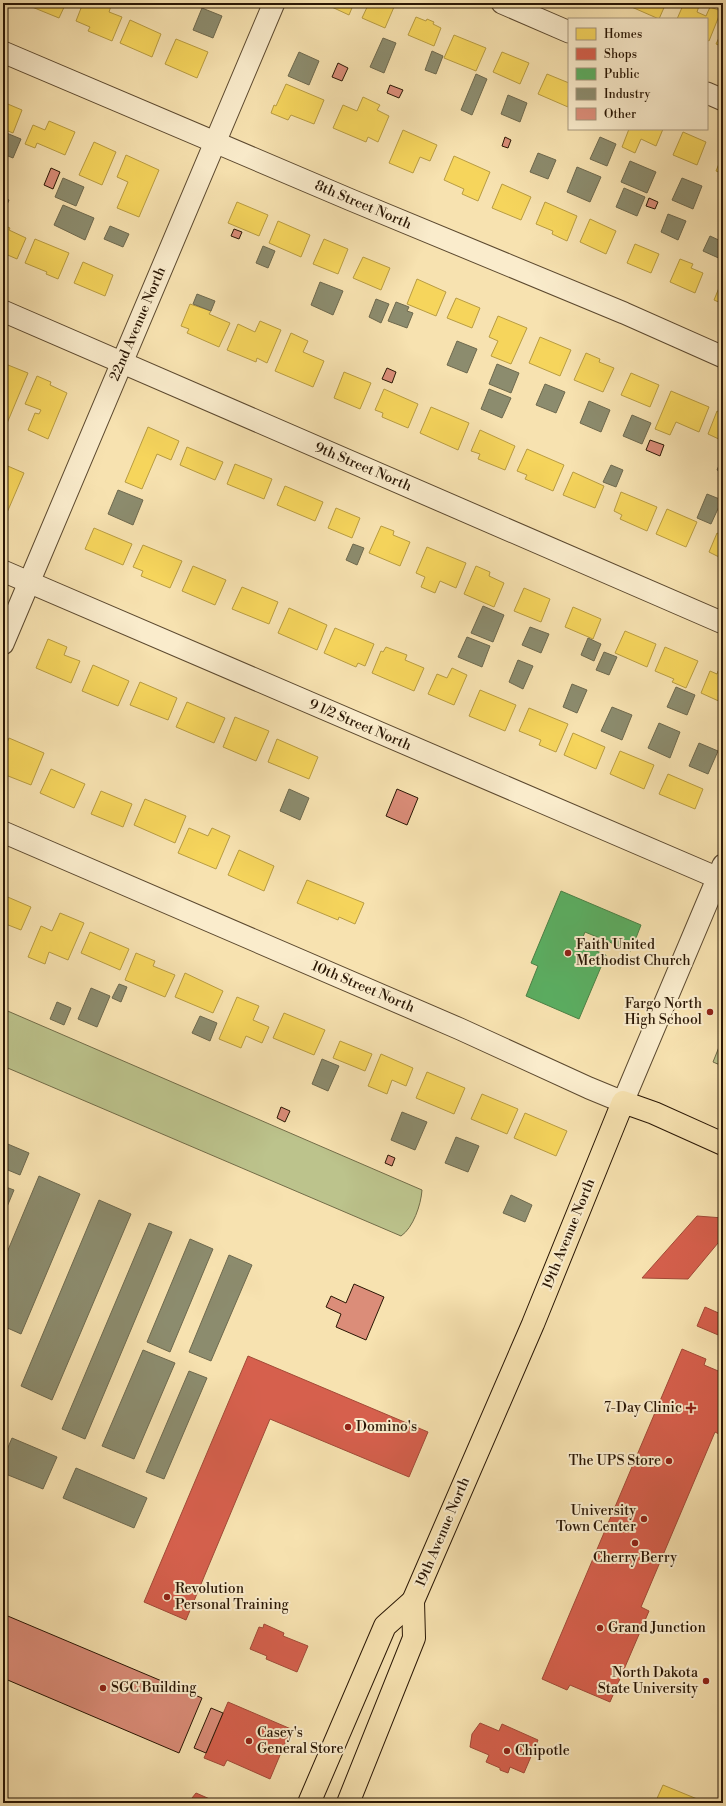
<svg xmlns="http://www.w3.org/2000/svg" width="726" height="1806" viewBox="0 0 726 1806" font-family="'Libre Bodoni',serif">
	<rect width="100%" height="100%" fill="#f7e2b0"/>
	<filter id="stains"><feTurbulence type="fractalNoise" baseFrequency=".005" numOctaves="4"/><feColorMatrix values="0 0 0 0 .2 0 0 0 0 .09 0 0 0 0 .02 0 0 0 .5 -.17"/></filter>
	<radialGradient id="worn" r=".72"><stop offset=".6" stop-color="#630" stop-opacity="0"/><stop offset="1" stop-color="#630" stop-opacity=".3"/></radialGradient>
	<g fill="#bcc38c" stroke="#726c48">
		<path d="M3 1009 422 1190C421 1205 413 1228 401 1236L3 1066Z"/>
		<path d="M723 1041V1058L720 1065 713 1062 721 1042Z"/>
	</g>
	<g fill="#f6d55c" stroke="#b89c42">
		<path d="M34 3H66L59 18 32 7Z"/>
		<path d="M83 3H112L109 12 122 17 112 41 88 31 90 27 76 21Z"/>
		<path d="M323 3H354L349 15Z"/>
		<path d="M369 3H384L394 7 385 28 362 18Z"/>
		<path d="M628 3H666L659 19 627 5Z"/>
		<path d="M684 3H700L697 12 706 16 710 7 721 11 709 41 707 40V19H677Z"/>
		<path d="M416 17 426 21 427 19 434 22 433 24 441 28 434 46 408 35Z"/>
		<path d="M130 20 161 34 152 57 120 43Z"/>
		<path d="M723 29V47L716 44Z"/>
		<path d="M454 35 486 48 476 71 444 58Z"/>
		<path d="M176 39 208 52 197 78 165 64Z"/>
		<path d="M502 52 529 63 520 84 493 72Z"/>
		<path d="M547 74 569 83 568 107 538 94Z"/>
		<path d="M286 84 324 100 314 124 291 115 288 120 271 113 274 105 276 106Z"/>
		<path d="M363 97 380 105 377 110 389 116 378 142 368 137 366 142 333 128 343 105 357 111Z"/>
		<path d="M3 102 22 110 13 133 3 129Z"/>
		<path d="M49 121 75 132 65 155 37 143 35 148 25 144 33 125 45 130Z"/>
		<path d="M629 129H663L656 146 641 139 635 153 622 147Z"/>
		<path d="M403 130 437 145 430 161 420 157 413 173 389 163Z"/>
		<path d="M683 132 706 142 697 165 673 155Z"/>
		<path d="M94 142 116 152 102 185 79 175Z"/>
		<path d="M723 154V174L716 171Z"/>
		<path d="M126 155 159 170 139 217 117 208 128 182 117 177Z"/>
		<path d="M454 156 490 172 478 201 462 194 464 189 444 180Z"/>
		<path d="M502 184 531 197 521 220 492 208Z"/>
		<path d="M237 202 268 215 259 236 228 223Z"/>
		<path d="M545 202 577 216 567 241 552 234 553 231 536 224Z"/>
		<path d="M590 219 616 231 606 254 580 242Z"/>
		<path d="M278 221 310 235 301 257 269 243Z"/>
		<path d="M3 225 10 228 9 230 26 238 17 259 3 253Z"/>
		<path d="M35 239 69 253 58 279 46 274 47 272 25 263Z"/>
		<path d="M324 239 348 249 338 274 313 264Z"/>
		<path d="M635 244 659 254 651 273 627 263Z"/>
		<path d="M363 257 390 268 381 290 353 278Z"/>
		<path d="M680 259 693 264 691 268 703 273 695 293 670 282Z"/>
		<path d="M83 262 113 275 105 296 74 283Z"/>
		<path d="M723 278V304L714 300Z"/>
		<path d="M417 279 446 292 436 316 407 304Z"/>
		<path d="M456 298 480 308 472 328 447 318Z"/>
		<path d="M190 304 211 311 209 314 230 323 219 347 187 333 189 329 181 326Z"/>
		<path d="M498 316 527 328 511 364 491 356 498 341 489 337Z"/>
		<path d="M260 321 281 330 267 363 257 358 256 362 227 350 238 324 255 332Z"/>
		<path d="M291 333 308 341 303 352 324 361 313 387 275 371Z"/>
		<path d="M540 337 571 350 560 376 529 363Z"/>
		<path d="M586 353 600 359 599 362 614 368 603 392 574 380Z"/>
		<path d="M3 363 28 373 3 433Z"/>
		<path d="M344 372 371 383 360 409 334 398Z"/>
		<path d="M631 373 659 385 650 407 621 395Z"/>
		<path d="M37 376 51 382 50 385 67 393 48 439 28 430 35 413 39 414 41 410 25 404Z"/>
		<path d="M384 389 418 404 408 428 382 417 383 413 375 410Z"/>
		<path d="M671 391 709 407 699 432 676 422 670 435 655 429Z"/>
		<path d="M431 407 469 423 458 450 420 433Z"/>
		<path d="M717 411 723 414V441L708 434Z"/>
		<path d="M148 427 179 441 171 460 157 454 142 489 125 482Z"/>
		<path d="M480 430 515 446 505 470 478 459 480 454 471 451Z"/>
		<path d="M187 447 223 462 215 480 180 465Z"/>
		<path d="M527 449 564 465 553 491 525 479 527 475 517 471Z"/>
		<path d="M3 464 24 473 6 515 3 513Z"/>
		<path d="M235 464 272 479 264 499 227 484Z"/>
		<path d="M573 472 604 486 595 508 563 495Z"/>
		<path d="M285 486 323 502 315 521 277 505Z"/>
		<path d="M621 492 657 507 647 531 620 519 622 515 614 511Z"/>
		<path d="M336 508 360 518 352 538 328 528Z"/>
		<path d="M667 509 697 522 686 547 656 534Z"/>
		<path d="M381 526 394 531 393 535 410 542 400 566 369 553Z"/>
		<path d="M94 528 132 544 123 565 85 549Z"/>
		<path d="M717 533 723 536V559L709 552Z"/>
		<path d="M143 545 182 561 170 588 141 576 143 571 133 567Z"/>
		<path d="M427 547 466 563 456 588 440 581 435 593 421 587 425 577 416 573Z"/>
		<path d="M193 566 226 580 215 605 182 591Z"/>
		<path d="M476 566 490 572 489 576 504 583 494 607 464 594Z"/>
		<path d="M242 587 278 602 269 624 232 609Z"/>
		<path d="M524 588 550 599 541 622 514 611Z"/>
		<path d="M573 607 601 619 593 639 565 627Z"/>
		<path d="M289 608 327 625 317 650 278 633Z"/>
		<path d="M335 628 374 644 365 666 358 663 356 667 324 653Z"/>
		<path d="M625 631 656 644 647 667 615 653Z"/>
		<path d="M48 639 67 647 64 655 80 661 71 683 36 668Z"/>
		<path d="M386 647 407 655 405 660 424 668 414 691 372 673 381 651 383 652Z"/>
		<path d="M665 647 698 661 686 688 672 682 674 679 655 671Z"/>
		<path d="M93 665 129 681 118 706 82 691Z"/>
		<path d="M452 668 467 675 454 705 428 694 437 674 447 678Z"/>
		<path d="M710 671 717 674 718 671 723 673V703L701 693Z"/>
		<path d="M140 682 177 698 168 720 130 705Z"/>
		<path d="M480 690 516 705 505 731 469 716Z"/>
		<path d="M187 702 225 718 214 743 176 727Z"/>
		<path d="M529 708 568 724 556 752 539 745 541 740 519 731Z"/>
		<path d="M235 717 269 731 256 761 223 747Z"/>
		<path d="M573 733 605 747 596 769 564 755Z"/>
		<path d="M9 738 44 753 31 785 3 774V752Z"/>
		<path d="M277 739 318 757 309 779 268 762Z"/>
		<path d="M620 751 654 765 644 789 610 774Z"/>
		<path d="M51 769 85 784 74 808 40 793Z"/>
		<path d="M668 774 703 789 695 809 659 794Z"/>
		<path d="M101 791 132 804 123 827 91 814Z"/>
		<path d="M145 799 186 816 175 843 134 825Z"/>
		<path d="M189 828 208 836 212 828 230 836 216 869 178 853Z"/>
		<path d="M239 850 274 866 264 891 228 875Z"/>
		<path d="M307 880 364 903 355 924 339 917 338 920 297 903Z"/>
		<path d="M3 895 31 907 21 930 3 923Z"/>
		<path d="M60 913 84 923 68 960 49 952 45 964 28 957 41 926 52 931Z"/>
		<path d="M90 932 129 949 120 970 81 953Z"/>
		<path d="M136 953 155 961 153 966 175 975 165 997 125 980Z"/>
		<path d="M185 973 223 991 213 1013 175 997Z"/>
		<path d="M237 997 259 1006 253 1020 269 1027 262 1043 246 1036 241 1048 219 1039Z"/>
		<path d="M284 1013 325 1030 314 1055 273 1038Z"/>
		<path d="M340 1041 372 1054 365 1071 333 1058Z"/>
		<path d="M381 1054 413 1068 406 1086 392 1080 387 1094 368 1086Z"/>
		<path d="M427 1072 465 1088 454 1114 416 1098Z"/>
		<path d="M482 1094 518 1109 507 1134 471 1119Z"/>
		<path d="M525 1113 567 1131 556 1156 514 1138Z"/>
		<path d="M663 1785 707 1803H655Z"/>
	</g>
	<g fill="#d6604d" stroke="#a24a37">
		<path d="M697 1216 723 1218V1237L688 1279 642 1278Z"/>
		<path d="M705 1307 723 1315V1337L697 1326Z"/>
		<path d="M682 1349 706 1359 704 1365 723 1373V1436L715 1432 641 1607 649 1611 610 1702 570 1685 567 1690 542 1679Z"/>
		<path d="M248 1356 428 1432 409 1477 270 1419 186 1620 144 1602Z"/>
		<path d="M264 1624 284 1633 283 1636 308 1646 297 1672 266 1659 267 1656 250 1649 259 1627 263 1628Z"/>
		<path d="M228 1702 291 1729 270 1779 227 1760 224 1766 204 1758Z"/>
		<path d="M480 1723 499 1731 502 1724 538 1740 524 1773 510 1767 508 1773 500 1770V1768L486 1762 489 1755 470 1747 472 1734Z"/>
		<path d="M196 1793 219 1803H188Z"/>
	</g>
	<path fill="#5aae61" stroke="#4b8045" d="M561 891 641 925 631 951 585 932 580 944 606 955 579 1019 526 996 538 966 531 963Z"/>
	<g fill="#8c8c6e" stroke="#6e694e">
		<path d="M202 8 222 16 213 38 193 30Z"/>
		<path d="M383 38 396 43 384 73 370 67Z"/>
		<path d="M432 51 443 56 436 74 425 70Z"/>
		<path d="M299 52 319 61 309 85 288 76Z"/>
		<path d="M476 74 487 79 472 115 461 110Z"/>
		<path d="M508 95 527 103 520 122 501 114Z"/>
		<path d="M4 132 21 139 13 158 3 154Z"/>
		<path d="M600 137 616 144 607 166 590 159Z"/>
		<path d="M538 153 556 160 548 179 530 172Z"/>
		<path d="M630 161 656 172 647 193 621 182Z"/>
		<path d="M577 167 601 177 590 202 567 192Z"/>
		<path d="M63 178 84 187 76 206 55 197Z"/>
		<path d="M682 178 702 186 693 209 672 200Z"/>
		<path d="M624 188 645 197 637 216 616 207Z"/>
		<path d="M3 197 9 200 3 214Z"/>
		<path d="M63 205 94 218 85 240 54 225Z"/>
		<path d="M668 214 686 221 678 240 661 232Z"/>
		<path d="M110 226 129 234 123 247 104 239Z"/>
		<path d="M710 236 723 242V260L703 251Z"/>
		<path d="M263 246 275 251 268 268 256 263Z"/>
		<path d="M320 282 343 291 333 315 311 305Z"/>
		<path d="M197 294 215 301 211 311 193 304Z"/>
		<path d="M376 299 389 304 381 323 369 317Z"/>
		<path d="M396 302 409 307 407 311 413 313 407 328 388 321Z"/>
		<path d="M457 341 477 349 467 373 447 365Z"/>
		<path d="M497 364 519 373 511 393 489 384Z"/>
		<path d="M545 384 565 392 556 413 536 405Z"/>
		<path d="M489 389 511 398 502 418 481 409Z"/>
		<path d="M589 401 610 410 601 432 580 423Z"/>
		<path d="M632 415 651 423 642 444 623 436Z"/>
		<path d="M723 456V473L717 470Z"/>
		<path d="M611 465 623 470 616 487 603 482Z"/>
		<path d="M118 490 143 500 133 525 108 514Z"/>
		<path d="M707 494 722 500 711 524 697 518Z"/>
		<path d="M353 544 364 548 357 565 346 560Z"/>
		<path d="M483 606 504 615 493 642 471 633Z"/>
		<path d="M530 627 549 634 541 653 522 645Z"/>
		<path d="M467 637 490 646 482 667 458 657Z"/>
		<path d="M588 638 601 644 594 661 581 655Z"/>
		<path d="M604 652 617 657 609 675 596 670Z"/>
		<path d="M518 660 533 666 523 689 509 682Z"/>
		<path d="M572 684 587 690 577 713 563 707Z"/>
		<path d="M676 687 695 695 687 715 667 707Z"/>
		<path d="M612 707 632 715 622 740 601 731Z"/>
		<path d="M659 723 680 732 670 758 648 748Z"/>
		<path d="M699 743 718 751 708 774 689 766Z"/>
		<path d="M289 789 309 798 300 820 280 811Z"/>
		<path d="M119 984 127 987 121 1002 112 998Z"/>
		<path d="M91 988 110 996 97 1027 78 1019Z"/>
		<path d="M57 1002 71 1008 64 1025 50 1019Z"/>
		<path d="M200 1016 217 1023 210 1041 192 1033Z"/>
		<path d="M322 1059 339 1066 328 1091 312 1084Z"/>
		<path d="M402 1112 427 1122 415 1150 391 1140Z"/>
		<path d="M456 1137 479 1146 468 1172 445 1163Z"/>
		<path d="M3 1142 29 1153 20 1175 3 1168Z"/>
		<path d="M39 1176 80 1194 21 1334 3 1326V1262Z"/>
		<path d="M3 1186 14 1190 4 1214H3Z"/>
		<path d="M511 1195 532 1205 525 1222 503 1213Z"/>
		<path d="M99 1200 131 1214 52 1400 21 1386Z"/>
		<path d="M149 1223 172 1232 85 1439 62 1429Z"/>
		<path d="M190 1239 213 1249 170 1352 147 1342Z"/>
		<path d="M229 1255 252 1265 211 1361 189 1352Z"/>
		<path d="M143 1350 175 1363 134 1459 102 1446Z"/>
		<path d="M189 1371 207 1378 164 1479 146 1472Z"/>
		<path d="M12 1438 57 1457 43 1489 3 1473V1459Z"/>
		<path d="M76 1468 147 1498 134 1528 63 1498Z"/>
	</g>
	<g fill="#db8d79" stroke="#291604">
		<path d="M338 63 348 68 342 81 332 77Z"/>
		<path d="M390 85 403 90 399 98 387 93Z"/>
		<path d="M505 137 511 140 508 148 502 146Z"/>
		<path d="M51 168 60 172 53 189 44 185Z"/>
		<path d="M649 198 658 202 655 209 646 206Z"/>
		<path d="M234 229 242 232 239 239 231 236Z"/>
		<path d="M387 368 396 372 392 383 382 379Z"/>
		<path d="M650 440 664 445 660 456 646 450Z"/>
		<path d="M397 789 418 798 407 825 386 816Z"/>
		<path d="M281 1107 290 1111 285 1122 277 1118Z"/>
		<path d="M388 1155 395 1158 392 1166 385 1163Z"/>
		<path d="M354 1284 384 1297 366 1340 336 1327 341 1314 326 1307 331 1296 346 1303Z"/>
		<path d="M3 1614 202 1698 179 1753 3 1678Z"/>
		<path d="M211 1708 223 1713 206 1753 194 1748Z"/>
	</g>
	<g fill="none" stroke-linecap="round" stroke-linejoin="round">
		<g stroke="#5c492f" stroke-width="23">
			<g id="minor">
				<path d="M502 3 569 32"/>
				<path d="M3 52 351 200 624 313 723 357"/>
				<path d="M707 93 723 100"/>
				<path d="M3 311 723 623"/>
				<path d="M3 571 718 878"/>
				<path d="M3 644 274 3"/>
				<path d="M3 832 460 1029 589 1088 623 1102 723 865"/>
			</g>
		</g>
		<g stroke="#291604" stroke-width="24">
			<g id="major">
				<path d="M309 1803 385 1626 413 1601"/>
				<path d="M348 1803 414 1638 413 1601 533 1324 623 1102 654 1113 723 1144"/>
			</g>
		</g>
		<use href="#minor" stroke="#faeccc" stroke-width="21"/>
		<use href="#major" stroke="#f7e2b0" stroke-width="22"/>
	</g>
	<g fill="#8f2418" stroke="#faeccc" stroke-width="1.5">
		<circle cx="568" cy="953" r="4"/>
		<circle cx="710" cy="1012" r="4"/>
		<path d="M689 1402h4v4h4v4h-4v4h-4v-4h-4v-4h4z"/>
		<circle cx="348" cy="1427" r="4"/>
		<circle cx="669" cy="1461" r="4"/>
		<circle cx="644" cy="1519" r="4"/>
		<circle cx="635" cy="1543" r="4"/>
		<circle cx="167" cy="1597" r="4"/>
		<circle cx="600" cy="1628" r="4"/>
		<circle cx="706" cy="1681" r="4"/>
		<circle cx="103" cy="1688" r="4"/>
		<circle cx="249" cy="1741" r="4"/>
		<circle cx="507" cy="1751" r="4"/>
	</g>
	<g text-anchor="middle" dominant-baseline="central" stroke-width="4" stroke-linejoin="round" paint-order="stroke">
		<g font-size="14" fill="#291604" stroke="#faeccc">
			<text transform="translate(363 205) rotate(23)">8th Street North</text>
			<text transform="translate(138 324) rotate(-67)">22nd Avenue North</text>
			<text transform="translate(363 467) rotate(23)">9th Street North</text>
			<text transform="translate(360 725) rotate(23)">9 1/2 Street North</text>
			<text transform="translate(363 987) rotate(23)">10th Street North</text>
			<text transform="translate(569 1234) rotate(-68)">19th Avenue North</text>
			<text transform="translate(443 1532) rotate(-67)">19th Avenue North</text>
		</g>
		<g font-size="14" fill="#291604" stroke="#faeccc" text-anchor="start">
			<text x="576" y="945">Faith United<tspan x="576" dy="16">Methodist Church</tspan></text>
			<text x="702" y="1004" text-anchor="end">Fargo North<tspan x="702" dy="16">High School</tspan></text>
			<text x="682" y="1408" text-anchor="end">7-Day Clinic</text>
			<text x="356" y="1427">Domino's</text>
			<text x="661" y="1461" text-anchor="end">The UPS Store</text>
			<text x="636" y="1511" text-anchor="end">University<tspan x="636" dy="16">Town Center</tspan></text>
			<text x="635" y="1558" text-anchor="middle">Cherry Berry</text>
			<text x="175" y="1589">Revolution<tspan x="175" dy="16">Personal Training</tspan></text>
			<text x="608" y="1628">Grand Junction</text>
			<text x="698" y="1673" text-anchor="end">North Dakota<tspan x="698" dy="16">State University</tspan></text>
			<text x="111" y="1688">SGC Building</text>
			<text x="257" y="1733">Casey's<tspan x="257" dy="16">General Store</tspan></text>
			<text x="515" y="1751">Chipotle</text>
		</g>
	</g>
	<rect width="726" height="1806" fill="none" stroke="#f7e2b0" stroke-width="16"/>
	<rect x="4" y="4" width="718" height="1798" fill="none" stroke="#291604" stroke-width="2"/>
	<rect x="8" y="8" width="710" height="1790" fill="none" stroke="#291604"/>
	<rect x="568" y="18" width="140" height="112" fill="#faeccc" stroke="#a6967c"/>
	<rect x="576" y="28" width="20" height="12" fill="#f6d55c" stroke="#a6967c"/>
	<text x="604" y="38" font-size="12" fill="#291604">Homes</text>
	<rect x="576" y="48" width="20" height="12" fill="#d6604d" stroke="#a6967c"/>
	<text x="604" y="58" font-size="12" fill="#291604">Shops</text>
	<rect x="576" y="68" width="20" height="12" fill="#5aae61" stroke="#a6967c"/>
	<text x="604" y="78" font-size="12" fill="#291604">Public</text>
	<rect x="576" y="88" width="20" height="12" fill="#8c8c6e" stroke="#a6967c"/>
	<text x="604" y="98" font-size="12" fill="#291604">Industry</text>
	<rect x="576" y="108" width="20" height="12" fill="#db8d79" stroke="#a6967c"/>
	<text x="604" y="118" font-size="12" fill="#291604">Other</text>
	<rect width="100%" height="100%" filter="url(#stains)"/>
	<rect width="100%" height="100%" fill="url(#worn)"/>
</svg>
